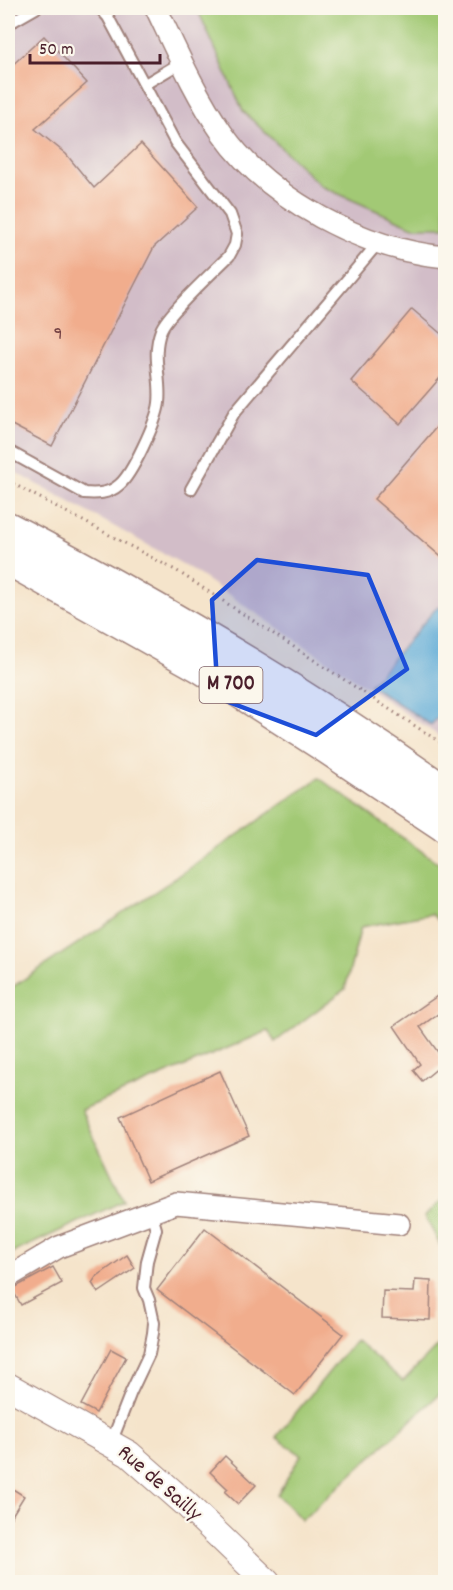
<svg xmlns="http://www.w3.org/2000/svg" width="453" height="1590" viewBox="0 0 453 1590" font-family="Dekko,sans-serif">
	<rect width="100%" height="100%" fill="#fbf7ec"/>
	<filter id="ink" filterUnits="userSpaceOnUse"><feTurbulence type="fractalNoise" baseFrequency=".0167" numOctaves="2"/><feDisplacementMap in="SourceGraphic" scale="12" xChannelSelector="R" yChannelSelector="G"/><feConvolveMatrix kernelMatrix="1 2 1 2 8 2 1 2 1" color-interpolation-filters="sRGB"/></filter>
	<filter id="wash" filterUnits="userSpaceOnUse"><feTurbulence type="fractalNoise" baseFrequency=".008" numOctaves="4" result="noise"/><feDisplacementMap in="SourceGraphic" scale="24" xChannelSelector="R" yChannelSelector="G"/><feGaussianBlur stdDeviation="1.35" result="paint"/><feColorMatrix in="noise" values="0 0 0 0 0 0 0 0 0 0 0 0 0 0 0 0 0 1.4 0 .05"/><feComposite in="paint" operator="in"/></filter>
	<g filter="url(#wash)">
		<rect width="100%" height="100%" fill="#f5e4cb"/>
		<path fill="#d2bdc8" d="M8 8H197L243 111 413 227H445V740L186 566 8 468Z"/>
		<g fill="#a2c974" stroke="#767450" stroke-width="1.5">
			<path d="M197 8H445V227H413L321 186 243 111Z"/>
			<path d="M319 778 445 868V926L431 914 361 927 345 989 275 1042 268 1031 81 1110 124 1201 8 1255V990L177 877Z"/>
			<path d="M445 1197V1241L440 1245 425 1216Z"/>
			<path d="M445 1338V1389L302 1520 277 1495 301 1455 276 1437 355 1340 403 1381Z"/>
		</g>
		<path fill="#5eabd7" stroke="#546581" stroke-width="1.5" d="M438 606 445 613V709L431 725 370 685Z"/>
		<g id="blocks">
			<g fill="#f1ad8d">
				<path d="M44 36 87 83 35 129 66 154 94 188 141 144 198 207 154 247 52 446 8 423V69Z"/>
				<path d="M412 309 446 338V371L400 424 351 381Z"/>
				<path d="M446 416V561L374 499Z"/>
				<path d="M446 990V1008L420 1027 445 1062 422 1081 413 1070 420 1064 394 1026Z"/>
				<path d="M220 1071 249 1136 148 1181 120 1117Z"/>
				<path d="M205 1228 343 1334 295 1395 157 1290Z"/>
				<path d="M127 1255 135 1268 98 1293 92 1283 96 1277Z"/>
				<path d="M53 1267 62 1283 21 1305 12 1289Z"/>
				<path d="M415 1280 431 1281 430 1320 382 1318 383 1291 414 1292Z"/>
				<path d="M111 1349 126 1357 96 1413 81 1405Z"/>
				<path d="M225 1456 256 1485 238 1504 225 1492 228 1489 210 1472Z"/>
				<path d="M8 1486 24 1496 8 1522Z"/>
			</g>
		</g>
	</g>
	<g filter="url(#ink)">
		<use href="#blocks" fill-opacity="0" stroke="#a0827b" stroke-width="1.5"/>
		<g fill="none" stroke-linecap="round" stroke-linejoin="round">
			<g stroke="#a0827b" stroke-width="14">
				<g id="service">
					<path d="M8 24 36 8"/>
					<path d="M145 84 182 62"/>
					<path d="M8 451 84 493C96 494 109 494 119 485 132 475 157 420 159 403 162 378 151 356 161 330 167 314 214 271 229 256L235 245 237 234 230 214 175 142 108 17 100 8"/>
					<path d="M191 489 234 413 379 242"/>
					<path d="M111 1443 131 1392 149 1354 153 1333 154 1323 149 1300 144 1288 147 1261 156 1229 151 1212"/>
				</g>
			</g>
			<g stroke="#a0827b" stroke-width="24">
				<g id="minor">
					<path d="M156 8C176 50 195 94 222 133 269 200 365 250 446 257"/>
					<path d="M8 1277 59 1247 176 1203 399 1224"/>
				</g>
			</g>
			<g stroke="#a0827b" stroke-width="28">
				<path id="tertiary" d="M8 1386 129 1454 186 1504 267 1582"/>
			</g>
			<g stroke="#a0827b" stroke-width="36">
				<g id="trunk">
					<path d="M8 529C159 608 306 694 446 794"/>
					<path d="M8 558 201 666 326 746 446 826"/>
				</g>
			</g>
			<path stroke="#a0827b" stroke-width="3" stroke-dasharray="1.5 4.5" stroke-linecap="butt" d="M8 481 177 571 446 746"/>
			<use href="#service" stroke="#fff" stroke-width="10"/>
			<use href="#minor" stroke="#fff" stroke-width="21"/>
			<use href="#tertiary" stroke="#fff" stroke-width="26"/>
			<use href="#trunk" stroke="#fff" stroke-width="33"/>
		</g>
	</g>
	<path fill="#1d4ed8" fill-opacity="0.2" stroke="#1d4ed8" stroke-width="4.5" stroke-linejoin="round" d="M257 560 368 575 407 669 316 735 218 698 212 600Z"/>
	<g text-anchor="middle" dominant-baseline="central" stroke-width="4.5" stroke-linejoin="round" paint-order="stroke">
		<g font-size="20" fill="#744244">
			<text x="58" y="335">9</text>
		</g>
		<rect fill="#fbf7ec" stroke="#7f6065" stroke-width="1.5" x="199.5" y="667" width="63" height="36" rx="4.5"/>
		<g font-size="21" font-weight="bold" fill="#4a1f2b">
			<text x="231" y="685">M 700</text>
		</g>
		<g font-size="22" fill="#4a1f2b" stroke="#fbf7ec">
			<text transform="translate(159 1484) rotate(41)">Rue de Sailly</text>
		</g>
	</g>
	<rect width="453" height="1590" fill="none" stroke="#fbf7ec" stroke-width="30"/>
	<path d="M30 54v9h130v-9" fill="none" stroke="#4a1f2b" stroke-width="3"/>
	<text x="39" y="54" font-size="18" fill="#4a1f2b" stroke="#fbf7ec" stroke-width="4.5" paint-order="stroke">50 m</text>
</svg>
